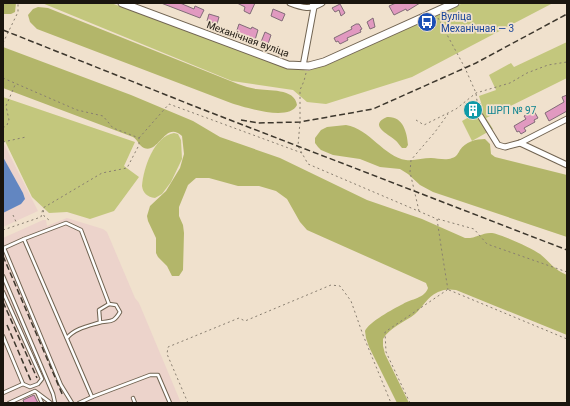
<svg xmlns="http://www.w3.org/2000/svg" width="570" height="406" viewBox="0 0 570 406" font-family="Roboto,sans-serif">
	<rect width="100%" height="100%" fill="#f0e1cd"/>
	<g fill="#ecd3cb">
		<path d="M4 144 38 211 3 227V145Z"/>
		<path d="M67 218 103 229 107 232 135 298 139 303 181 403H3V238L43 220H46L47 226Z"/>
	</g>
	<g fill="#c3c77d">
		<path d="M42 3H111L278 65 308 71 334 62 463 3H553L412 77 326 104 307 102 293 90 232 81Z"/>
		<path d="M567 42V78L486 118 493 129 472 141 462 121 483 109 479 96 496 90 489 75 511 63 514 67Z"/>
		<path d="M3 97 135 142 124 166 139 177 114 211 90 219 67 212 49 213 32 197 5 141 3 142Z"/>
		<path d="M174 133 178 134 181 140 182 159 171 182 162 194 155 198C147 197 143 193 142 186 143 169 154 136 174 133Z"/>
	</g>
	<g fill="#b3b66a">
		<path d="M3 3H16L15 12 11 14H3Z"/>
		<path d="M38 7 48 8 238 84C244 86 250 88 256 89 268 91 295 88 297 105 289 122 244 107 231 103L37 29 30 22 28 15 33 9Z"/>
		<path d="M3 47 131 95 193 121 220 137 280 158 367 200 422 219 465 238C475 239 483 232 492 233 503 235 531 248 540 254 551 263 553 269 567 275V335L456 290C450 289 444 289 438 292 426 298 424 306 415 314 405 322 390 327 383 339V346L385 354 409 403H397L369 347 366 338 365 331C369 322 393 309 403 304 411 299 425 298 428 288L426 283 307 230 300 222 287 199 276 191 259 186H238L209 178H196L188 185 179 207V216L183 225 184 233 183 270 179 276H172L167 266 158 257 156 253V238L148 221 147 216 150 206 166 191 180 168 184 154 182 136C165 120 159 154 144 148 139 146 138 140 133 137L3 88Z"/>
		<path d="M387 117C403 116 407 132 408 145L406 148H402C399 145 398 142 395 140 388 134 368 125 387 117Z"/>
		<path d="M346 125C370 129 384 157 406 160 414 161 423 158 431 158 438 158 445 161 452 158 457 157 458 153 460 150 465 142 476 139 485 139L490 144 491 154 495 157 567 175V237L433 192 420 185 408 174 400 169 380 167 360 159 333 155 321 150 318 147 315 143V138L321 130 327 127Z"/>
	</g>
	<path fill="#6286c1" d="M3 157 23 193 25 199 21 204 3 213Z"/>
	<g fill="#e199c0" stroke="#816c77">
		<path d="M161 3H180L194 9 195 6 204 10 200 18Z"/>
		<path d="M237 3H255L250 14 244 11 245 7Z"/>
		<path d="M396 3H420L407 11 406 9 394 15 389 6Z"/>
		<path d="M340 4 345 13 341 16 339 10 335 12 332 8Z"/>
		<path d="M273 9 285 14 282 21 271 16Z"/>
		<path d="M209 14 219 17 217 24 207 21Z"/>
		<path d="M373 18 375 27 370 29 367 22Z"/>
		<path d="M239 24 251 29 252 27 258 30 255 40 236 33Z"/>
		<path d="M356 24H359L362 29 360 30 361 32 347 38 348 40 340 44 338 41 336 42 334 38 352 29 351 27Z"/>
		<path d="M265 32 271 35 268 44 261 42Z"/>
		<path d="M567 95V111L549 121 545 113 564 102 562 97Z"/>
		<path d="M534 111 538 118 534 120 535 122 524 128 526 131 521 134 519 131 517 132 514 126 526 119 524 116Z"/>
		<path d="M34 395 38 403H24L23 400Z"/>
	</g>
	<g fill="none" stroke-linecap="round" stroke-linejoin="round">
		<g stroke="#716452" stroke-width="4.5">
			<g id="service">
				<path d="M24 239 66 223 81 230 109 304 116 305 120 312C113 324 110 320 98 323 88 326 74 329 67 338"/>
				<path d="M3 276 53 394 55 403"/>
				<path d="M3 292 42 379 38 384 30 387 23 384 3 336"/>
				<path d="M100 322 99 310 109 304"/>
				<path d="M3 393 23 384"/>
				<path d="M38 394 42 403"/>
				<path d="M92 397 150 375H158L170 403"/>
				<path d="M133 398 135 403"/>
				<path d="M9 403 35 391 51 403"/>
				<path d="M72 403 61 385 4 248 24 239 92 397 79 403"/>
			</g>
		</g>
		<g stroke="#716452" stroke-width="7">
			<g id="minor">
				<path d="M290 3C303 8 310 10 322 3"/>
				<path d="M303 66 314 7 312 3"/>
				<path d="M479 114 498 145 505 147 520 143 567 119"/>
				<path d="M520 143 567 165"/>
			</g>
		</g>
		<g stroke="#716452" stroke-width="9">
			<path id="tertiary" d="M122 3 288 65 309 66 324 62 455 3"/>
		</g>
		<g stroke="#887e70" stroke-width="1" stroke-dasharray="2 3" stroke-linecap="butt">
			<path d="M438 18 465 68 476 93 478 109"/>
			<path d="M3 43 18 12V3"/>
			<path d="M306 73 304 81 300 90V122L298 146 308 164 437 219 441 246 448 290"/>
			<path d="M3 78 77 110 103 116 113 128 139 138V145L127 168 102 173 43 208 44 216 49 220"/>
			<path d="M416 120 424 125 456 109 476 93 510 83 527 73 548 65 567 62"/>
			<path d="M3 128 7 125 9 120 6 106 15 85"/>
			<path d="M139 138 169 104 302 153"/>
			<path d="M3 142 26 137"/>
			<path d="M419 211 410 172 411 160 435 132 448 114"/>
			<path d="M13 215 17 224"/>
			<path d="M438 219 474 229 487 244 567 272"/>
			<path d="M3 230 41 217 43 208"/>
			<path d="M449 290 567 339"/>
			<path d="M188 403 167 354 168 347 239 318 245 321 331 285 340 286 351 301 363 335 391 403"/>
			<path d="M410 403 386 352 385 332 447 290"/>
		</g>
		<use href="#service" stroke="#fff" stroke-width="2.5"/>
		<use href="#minor" stroke="#fff" stroke-width="5"/>
		<use href="#tertiary" stroke="#fff" stroke-width="7"/>
		<g stroke="#3d372d" stroke-width="1.5" stroke-dasharray="6 3" stroke-linecap="butt">
			<path d="M3 30 199 108 567 250"/>
			<path d="M241 120 258 123 300 122 373 109 476 63 567 14"/>
			<path d="M3 256 63 396"/>
			<path d="M3 302 37 378"/>
			<path d="M7 325 31 381"/>
		</g>
	</g>
	<defs>
		<g id="bus-disc" transform="scale(1)"><circle r="9.5" fill="#1a4fb4" stroke="#f0e1cd"/><path d="M-5-6H5V4H4V6H2V4H-2V6H-4V4H-5ZM-3.5-4V0h7V-4ZM-3.5 1.2v1.5H-2V1.2ZM2 1.2v1.5H3.5V1.2Z" fill="#fff"/></g>
		<g id="building-disc" transform="scale(1)"><circle r="9.5" fill="#0f9aa8" stroke="#f0e1cd"/><path d="M-4-6H4V6H1V3H-1V6H-4ZM-2.5-4.3h1.7v1.8h-1.7ZM.8-4.3h1.7v1.8H.8ZM-2.5-1h1.7V.8h-1.7ZM.8-1h1.7V.8H.8Z" fill="#fff"/></g>
	</defs>
	<g fill-rule="evenodd">
		<use href="#bus-disc" x="427" y="22"/>
		<use href="#building-disc" x="473" y="110"/>
	</g>
	<g text-anchor="middle" dominant-baseline="central" stroke-width="3.5" stroke-linejoin="round" paint-order="stroke">
		<g font-size="10" fill="#164399" stroke="#f0e1cd" text-anchor="start">
			<text x="441" y="16">Вуліца<tspan x="441" dy="12">Механічная — 3</tspan></text>
		</g>
		<g font-size="10" fill="#1a150e" stroke="#f0e1cd">
			<text transform="translate(248 39) rotate(20)">Механічная вуліца</text>
		</g>
		<g font-size="10" fill="#0d838f" stroke="#f0e1cd" text-anchor="start">
			<text x="487" y="110">ШРП № 97</text>
		</g>
	</g>
	<rect width="570" height="406" fill="none" stroke="#1a150e" stroke-width="8"/>
</svg>
